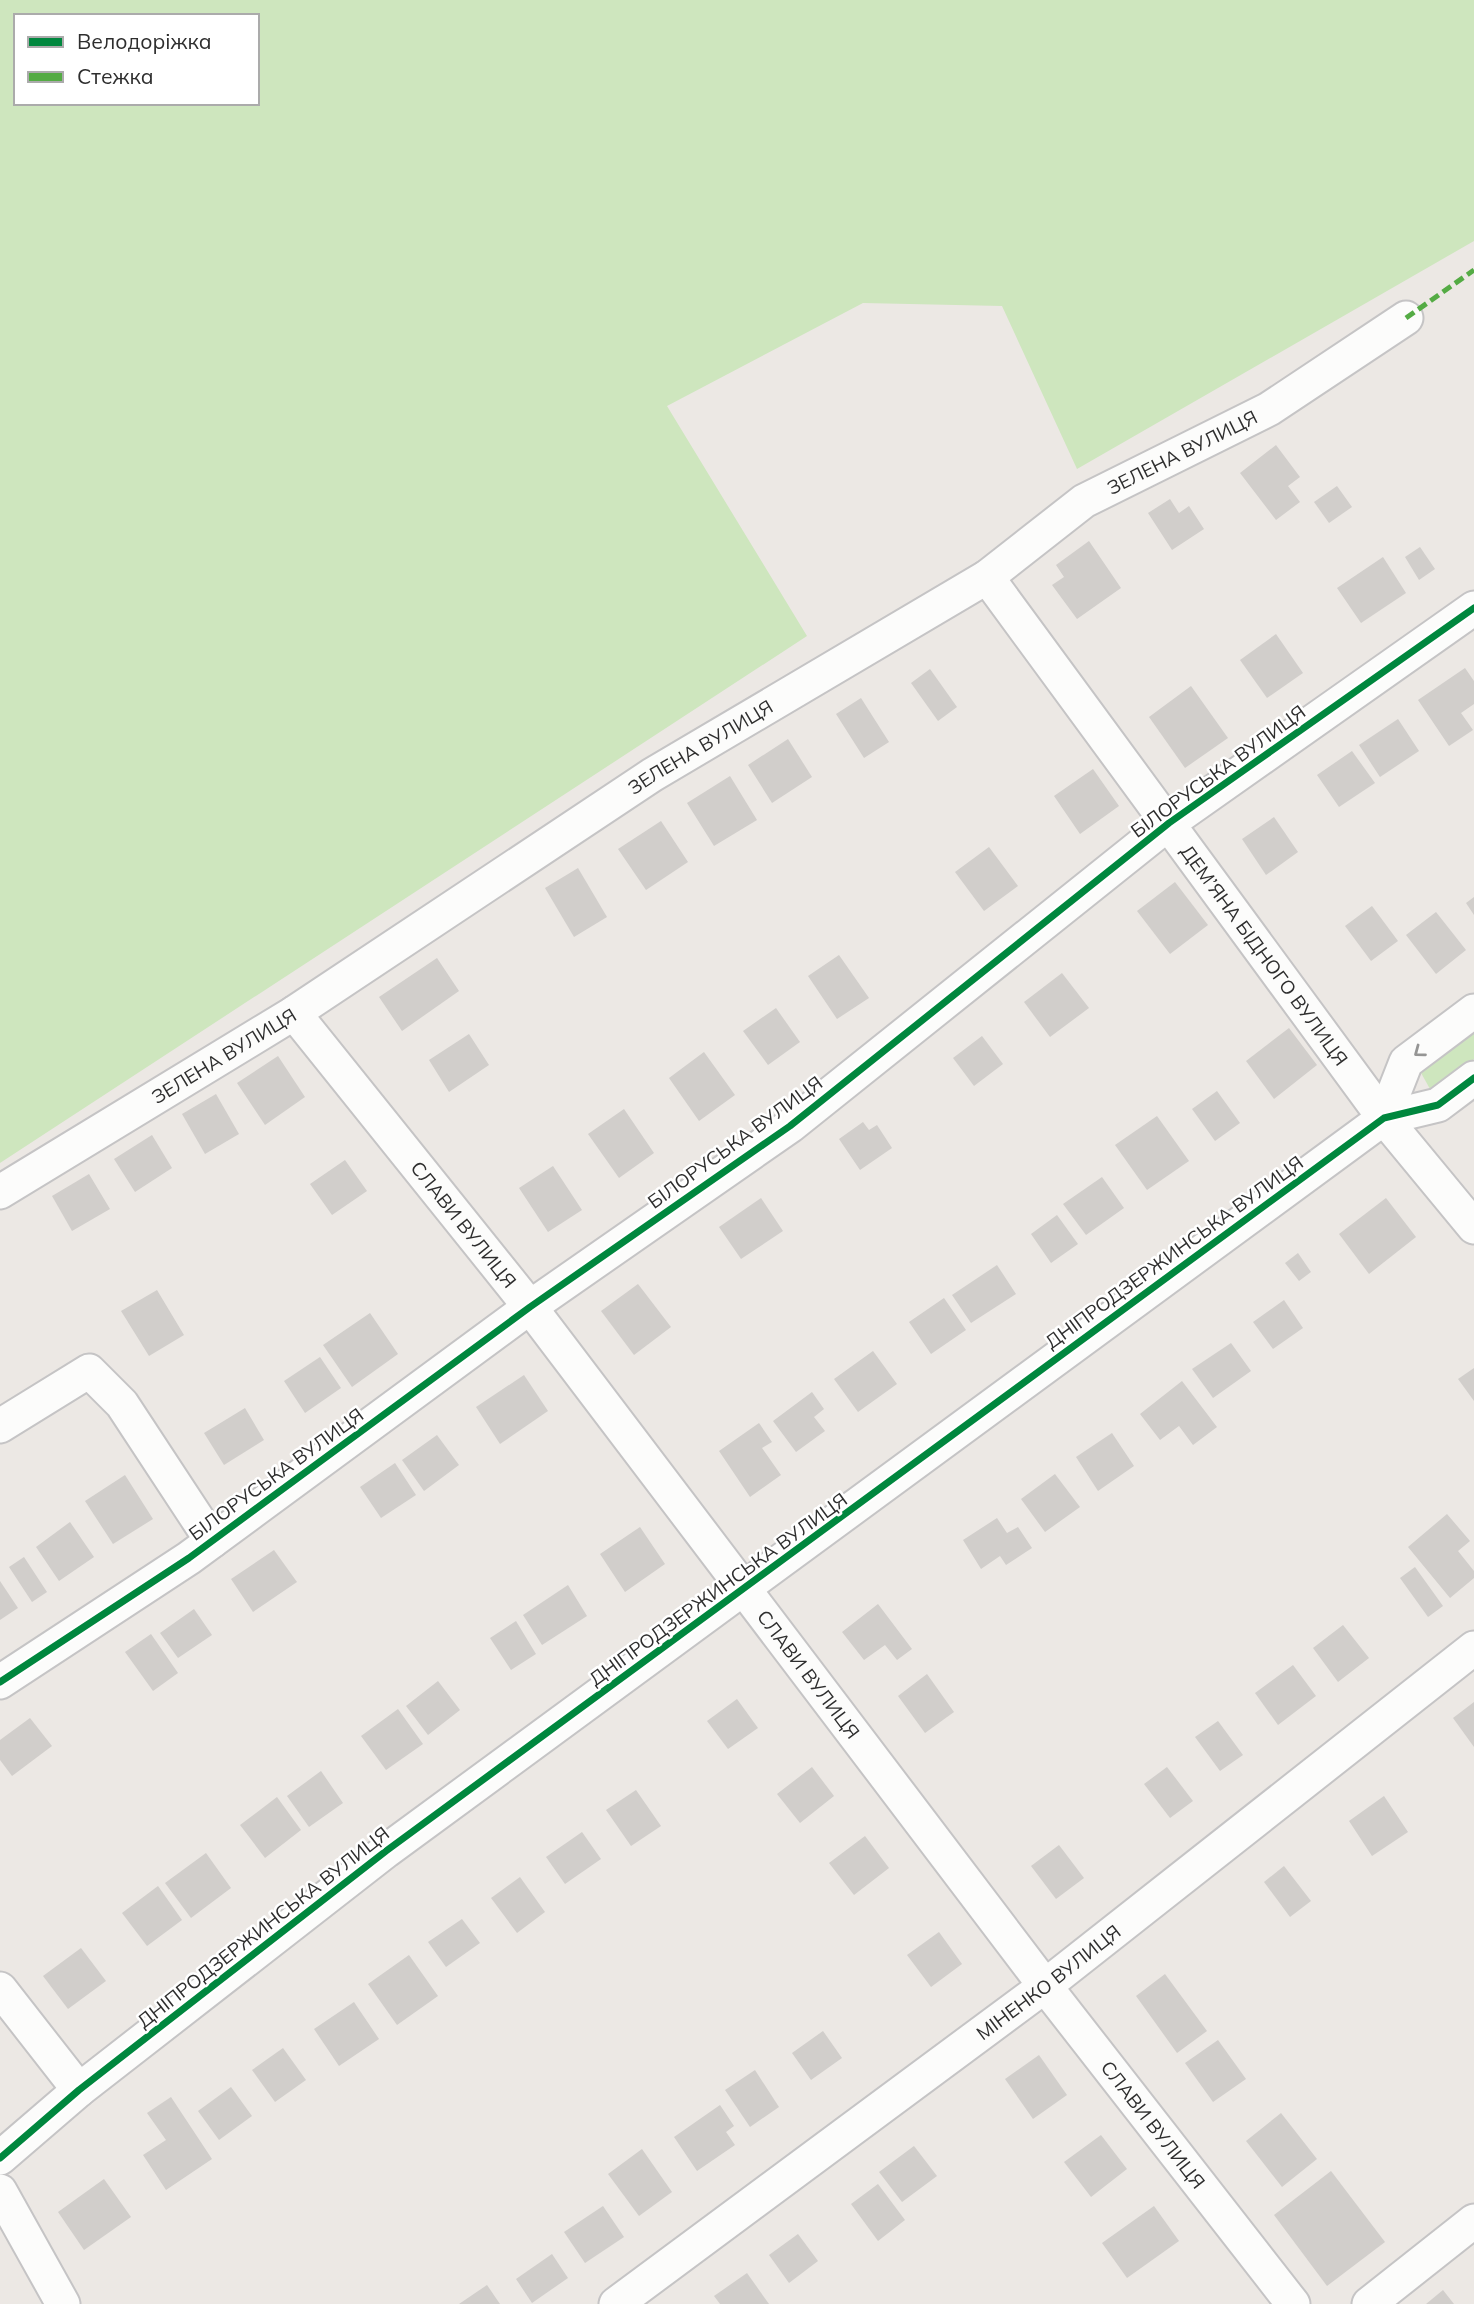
<svg xmlns="http://www.w3.org/2000/svg" width="1474" height="2304" viewBox="0 0 1474 2304" font-family="Mulish,sans-serif">
	<rect width="100%" height="100%" fill="#ece8e4"/>
	<g fill="#cee6be" fill-rule="evenodd">
		<path d="M0 0H1474V241L1077 469 1002 306 863 303 667 406 807 636 0 1163ZM16 16H257V103H16Z"/>
		<path d="M1470 1029 1474 1033V1059L1430 1089 1420 1071Z"/>
	</g>
	<g fill="#d1cecb">
		<path d="M1276 445 1300 477 1288 486 1300 502 1276 520 1240 473Z"/>
		<path d="M1337 486 1352 507 1329 523 1314 502Z"/>
		<path d="M1170 499 1179 513 1189 506 1204 529 1172 550 1148 513Z"/>
		<path d="M1089 541 1121 588 1077 619 1052 585 1064 577 1056 565Z"/>
		<path d="M1420 547 1435 569 1419 580 1405 557Z"/>
		<path d="M1383 557 1406 593 1361 623 1337 588Z"/>
		<path d="M1276 634 1303 673 1267 698 1240 660Z"/>
		<path d="M1465 668 1474 681V704L1461 713 1473 730 1449 746 1418 700Z"/>
		<path d="M930 669 957 707 938 721 911 683Z"/>
		<path d="M1191 686 1228 738 1185 768 1149 717Z"/>
		<path d="M861 698 889 742 864 758 836 714Z"/>
		<path d="M1398 719 1419 751 1380 777 1359 745Z"/>
		<path d="M788 739 812 777 772 803 748 765Z"/>
		<path d="M1352 751 1375 783 1339 807 1317 775Z"/>
		<path d="M1093 769 1119 806 1080 834 1054 796Z"/>
		<path d="M730 776 757 820 714 846 687 803Z"/>
		<path d="M1274 817 1298 852 1266 875 1242 839Z"/>
		<path d="M661 821 688 862 646 890 618 849Z"/>
		<path d="M989 847 1018 886 984 911 955 872Z"/>
		<path d="M578 868 607 917 574 937 545 888Z"/>
		<path d="M1175 882 1208 925 1170 954 1137 911Z"/>
		<path d="M1474 897V915L1466 903Z"/>
		<path d="M1372 906 1398 941 1371 961 1345 926Z"/>
		<path d="M1436 912 1466 950 1436 974 1406 935Z"/>
		<path d="M839 955 869 998 837 1019 808 976Z"/>
		<path d="M437 958 459 991 402 1031 379 997Z"/>
		<path d="M1062 973 1089 1008 1050 1037 1024 1002Z"/>
		<path d="M776 1008 800 1042 768 1065 743 1031Z"/>
		<path d="M1289 1028 1317 1065 1274 1099 1246 1061Z"/>
		<path d="M469 1034 489 1065 449 1092 429 1060Z"/>
		<path d="M982 1036 1003 1064 974 1086 953 1058Z"/>
		<path d="M704 1052 735 1095 699 1121 669 1078Z"/>
		<path d="M278 1056 305 1097 265 1125 237 1083Z"/>
		<path d="M1217 1091 1240 1123 1215 1141 1192 1109Z"/>
		<path d="M216 1094 239 1134 205 1154 182 1114Z"/>
		<path d="M624 1109 654 1153 619 1178 588 1134Z"/>
		<path d="M1157 1116 1189 1161 1147 1190 1115 1145Z"/>
		<path d="M863 1122 869 1130 877 1125 892 1148 860 1170 839 1139Z"/>
		<path d="M152 1135 172 1168 135 1192 114 1159Z"/>
		<path d="M345 1160 367 1191 332 1215 310 1184Z"/>
		<path d="M553 1166 582 1210 548 1232 519 1188Z"/>
		<path d="M89 1174 110 1209 72 1231 52 1196Z"/>
		<path d="M1102 1177 1124 1208 1086 1235 1063 1204Z"/>
		<path d="M761 1198 783 1231 741 1259 719 1227Z"/>
		<path d="M1386 1198 1416 1237 1369 1274 1339 1234Z"/>
		<path d="M1057 1215 1078 1244 1051 1263 1031 1234Z"/>
		<path d="M1298 1253 1311 1272 1299 1281 1285 1263Z"/>
		<path d="M997 1265 1016 1294 971 1323 952 1295Z"/>
		<path d="M638 1284 671 1327 634 1355 601 1311Z"/>
		<path d="M157 1290 184 1335 149 1356 121 1311Z"/>
		<path d="M944 1298 966 1330 931 1354 909 1322Z"/>
		<path d="M1284 1300 1303 1328 1273 1349 1253 1322Z"/>
		<path d="M370 1313 398 1354 352 1387 323 1345Z"/>
		<path d="M1231 1343 1251 1371 1213 1398 1192 1369Z"/>
		<path d="M873 1351 897 1384 858 1412 834 1379Z"/>
		<path d="M320 1357 341 1388 305 1413 284 1381Z"/>
		<path d="M1474 1368V1401L1458 1379Z"/>
		<path d="M524 1375 548 1411 500 1444 476 1407Z"/>
		<path d="M1182 1381 1217 1427 1193 1445 1179 1426 1160 1440 1140 1414Z"/>
		<path d="M812 1392 824 1409 814 1417 825 1431 796 1452 773 1421Z"/>
		<path d="M245 1408 264 1440 224 1465 204 1433Z"/>
		<path d="M759 1423 772 1442 762 1448 781 1475 750 1497 719 1451Z"/>
		<path d="M1112 1433 1134 1466 1098 1491 1076 1457Z"/>
		<path d="M437 1435 459 1465 424 1491 402 1460Z"/>
		<path d="M395 1463 416 1495 381 1518 360 1487Z"/>
		<path d="M1055 1474 1080 1507 1045 1532 1021 1499Z"/>
		<path d="M125 1475 153 1519 113 1544 85 1501Z"/>
		<path d="M1447 1514 1470 1541 1458 1551 1474 1571V1578L1450 1598 1408 1547Z"/>
		<path d="M997 1518 1007 1533 1018 1527 1032 1548 1006 1565 1000 1556 981 1569 963 1540Z"/>
		<path d="M70 1522 94 1557 59 1581 36 1547Z"/>
		<path d="M640 1527 665 1564 625 1592 600 1554Z"/>
		<path d="M274 1550 297 1582 253 1612 231 1579Z"/>
		<path d="M24 1557 47 1592 32 1602 9 1567Z"/>
		<path d="M1415 1567 1443 1606 1428 1617 1400 1578Z"/>
		<path d="M0 1581 18 1608 0 1620Z"/>
		<path d="M568 1585 587 1616 542 1645 523 1615Z"/>
		<path d="M878 1604 912 1649 897 1660 885 1645 864 1660 842 1632Z"/>
		<path d="M194 1609 212 1635 178 1658 160 1633Z"/>
		<path d="M516 1621 536 1654 511 1670 490 1638Z"/>
		<path d="M1343 1625 1369 1658 1338 1682 1313 1648Z"/>
		<path d="M151 1634 178 1673 153 1691 125 1652Z"/>
		<path d="M1293 1665 1316 1696 1278 1725 1255 1693Z"/>
		<path d="M927 1674 954 1712 925 1733 898 1696Z"/>
		<path d="M438 1681 460 1710 428 1735 406 1706Z"/>
		<path d="M737 1699 758 1728 728 1749 707 1721Z"/>
		<path d="M1474 1702V1747L1453 1718Z"/>
		<path d="M398 1709 423 1744 386 1770 361 1736Z"/>
		<path d="M30 1718 52 1746 12 1776 0 1760V1740Z"/>
		<path d="M1218 1721 1243 1755 1220 1771 1195 1737Z"/>
		<path d="M812 1767 834 1796 800 1823 777 1794Z"/>
		<path d="M1167 1767 1193 1801 1170 1818 1144 1784Z"/>
		<path d="M321 1771 343 1803 309 1827 287 1796Z"/>
		<path d="M636 1790 661 1826 631 1846 606 1810Z"/>
		<path d="M1384 1796 1408 1832 1372 1856 1349 1821Z"/>
		<path d="M277 1797 301 1830 265 1858 240 1825Z"/>
		<path d="M582 1832 601 1859 565 1884 546 1857Z"/>
		<path d="M865 1836 889 1868 854 1895 829 1863Z"/>
		<path d="M1059 1845 1084 1878 1056 1899 1031 1866Z"/>
		<path d="M206 1853 231 1888 191 1918 165 1883Z"/>
		<path d="M1284 1866 1311 1901 1290 1917 1264 1882Z"/>
		<path d="M520 1877 545 1912 517 1933 491 1898Z"/>
		<path d="M158 1886 182 1920 147 1946 122 1913Z"/>
		<path d="M462 1919 480 1943 446 1967 428 1942Z"/>
		<path d="M939 1932 962 1964 931 1987 907 1955Z"/>
		<path d="M81 1948 106 1981 68 2009 43 1976Z"/>
		<path d="M409 1955 438 1996 397 2025 368 1984Z"/>
		<path d="M1165 1974 1207 2031 1177 2053 1136 1996Z"/>
		<path d="M354 2002 379 2039 339 2066 314 2029Z"/>
		<path d="M823 2031 842 2058 811 2080 792 2053Z"/>
		<path d="M1218 2040 1246 2079 1213 2102 1185 2063Z"/>
		<path d="M283 2048 306 2080 275 2102 252 2070Z"/>
		<path d="M1039 2055 1067 2095 1033 2119 1005 2079Z"/>
		<path d="M755 2070 779 2107 750 2127 725 2090Z"/>
		<path d="M231 2087 252 2116 219 2140 198 2111Z"/>
		<path d="M171 2097 212 2159 166 2190 143 2155 166 2140 147 2113Z"/>
		<path d="M720 2105 734 2126 726 2132 735 2145 697 2171 674 2137Z"/>
		<path d="M1281 2113 1317 2159 1282 2187 1246 2141Z"/>
		<path d="M1101 2135 1127 2169 1091 2197 1064 2162Z"/>
		<path d="M914 2146 937 2176 902 2202 879 2172Z"/>
		<path d="M642 2149 672 2192 639 2216 608 2174Z"/>
		<path d="M1331 2171 1385 2242 1327 2286 1274 2215Z"/>
		<path d="M104 2179 131 2217 84 2250 58 2212Z"/>
		<path d="M878 2184 905 2220 878 2241 851 2204Z"/>
		<path d="M603 2206 624 2237 585 2263 564 2232Z"/>
		<path d="M1154 2206 1179 2241 1127 2278 1102 2243Z"/>
		<path d="M798 2234 818 2261 789 2283 769 2255Z"/>
		<path d="M552 2254 568 2278 532 2303 516 2279Z"/>
		<path d="M747 2273 769 2304H720L714 2296Z"/>
		<path d="M487 2285 500 2304H459Z"/>
		<path d="M1443 2290 1454 2304H1426Z"/>
	</g>
	<g fill="none" stroke-linecap="round" stroke-linejoin="round">
		<g stroke="#c5c4c5" stroke-width="37">
			<g id="minor">
				<path id="s1" d="M987 577 1384 1118 1474 1227"/>
				<path id="s2" d="M294 1013 530 1307 1045 1986 1293 2304"/>
				<path d="M1384 1118 1406 1062 1474 1011"/>
				<path id="s3" d="M0 1192 294 1013 652 775 987 577 1084 501 1269 409 1406 318"/>
				<path d="M0 1426 89 1371 122 1404 212 1541"/>
				<path d="M0 1682 189 1558 530 1307 790 1126 1169 823 1474 608"/>
				<path d="M0 1989 79 2090"/>
				<path d="M0 2158 79 2090 386 1851 1384 1118 1438 1105 1474 1078"/>
				<path d="M0 2191 63 2304"/>
				<path id="s4" d="M616 2304 1045 1986 1474 1648"/>
				<path d="M1369 2304 1474 2221"/>
			</g>
		</g>
		<use href="#minor" stroke="#fcfcfb" stroke-width="33"/>
		<path stroke="#54ab44" stroke-width="5" stroke-dasharray="10 5" stroke-linecap="butt" d="M1406 318 1474 270"/>
		<g stroke="#fff" stroke-width="11">
			<g id="cycleway">
				<path d="M0 1682 189 1558 530 1307 790 1126 1169 823 1474 608"/>
				<path d="M0 2158 79 2090 386 1851 1384 1118 1438 1105 1474 1078"/>
			</g>
		</g>
		<use href="#cycleway" stroke="#00873e" stroke-width="7"/>
	</g>
	<defs><path id="oneway-chevron" d="M-2-3.5L2.5 0L-2 3.5" fill="none" stroke-width="1.6" stroke-linecap="round" stroke-linejoin="round" transform="scale(1.75)"/></defs>
	<use stroke="#959594" href="#oneway-chevron" transform="translate(1419 1052) rotate(143)"/>
	<g text-anchor="middle" dominant-baseline="central" stroke-width="5" stroke-linejoin="round" paint-order="stroke">
		<g font-size="19" fill="#2e2e2e" stroke="#fff">
			<text stroke="none"><textPath href="#s3" startOffset="1396">ЗЕЛЕНА ВУЛИЦЯ</textPath></text>
			<text stroke="none"><textPath href="#s3" startOffset="830">ЗЕЛЕНА ВУЛИЦЯ</textPath></text>
			<text transform="translate(1218 771) rotate(-36)">БІЛОРУСЬКА ВУЛИЦЯ</text>
			<text stroke="none"><textPath href="#s1" startOffset="469">ДЕМ’ЯНА БІДНОГО ВУЛИЦЯ</textPath></text>
			<text stroke="none"><textPath href="#s3" startOffset="262">ЗЕЛЕНА ВУЛИЦЯ</textPath></text>
			<text transform="translate(735 1142) rotate(-36)">БІЛОРУСЬКА ВУЛИЦЯ</text>
			<text stroke="none"><textPath href="#s2" startOffset="271">СЛАВИ ВУЛИЦЯ</textPath></text>
			<text transform="translate(1174 1252) rotate(-36)">ДНІПРОДЗЕРЖИНСЬКА ВУЛИЦЯ</text>
			<text transform="translate(276 1474) rotate(-36)">БІЛОРУСЬКА ВУЛИЦЯ</text>
			<text transform="translate(718 1589) rotate(-36)">ДНІПРОДЗЕРЖИНСЬКА ВУЛИЦЯ</text>
			<text stroke="none"><textPath href="#s2" startOffset="838">СЛАВИ ВУЛИЦЯ</textPath></text>
			<text transform="translate(263 1927) rotate(-38)">ДНІПРОДЗЕРЖИНСЬКА ВУЛИЦЯ</text>
			<text stroke="none"><textPath href="#s4" startOffset="539">МІНЕНКО ВУЛИЦЯ</textPath></text>
			<text stroke="none"><textPath href="#s2" startOffset="1405">СЛАВИ ВУЛИЦЯ</textPath></text>
		</g>
	</g>
	<rect x="14" y="14" width="245" height="91" fill="#ffffff" stroke="#ababab" stroke-width="2"/>
	<rect x="28" y="37" width="35" height="10" fill="#00873e" stroke="#ababab" stroke-width="2"/>
	<text x="77" y="49" font-size="21" fill="#2e2e2e">Велодоріжка</text>
	<rect x="28" y="72" width="35" height="10" fill="#54ab44" stroke="#ababab" stroke-width="2"/>
	<text x="77" y="84" font-size="21" fill="#2e2e2e">Стежка</text>
</svg>
